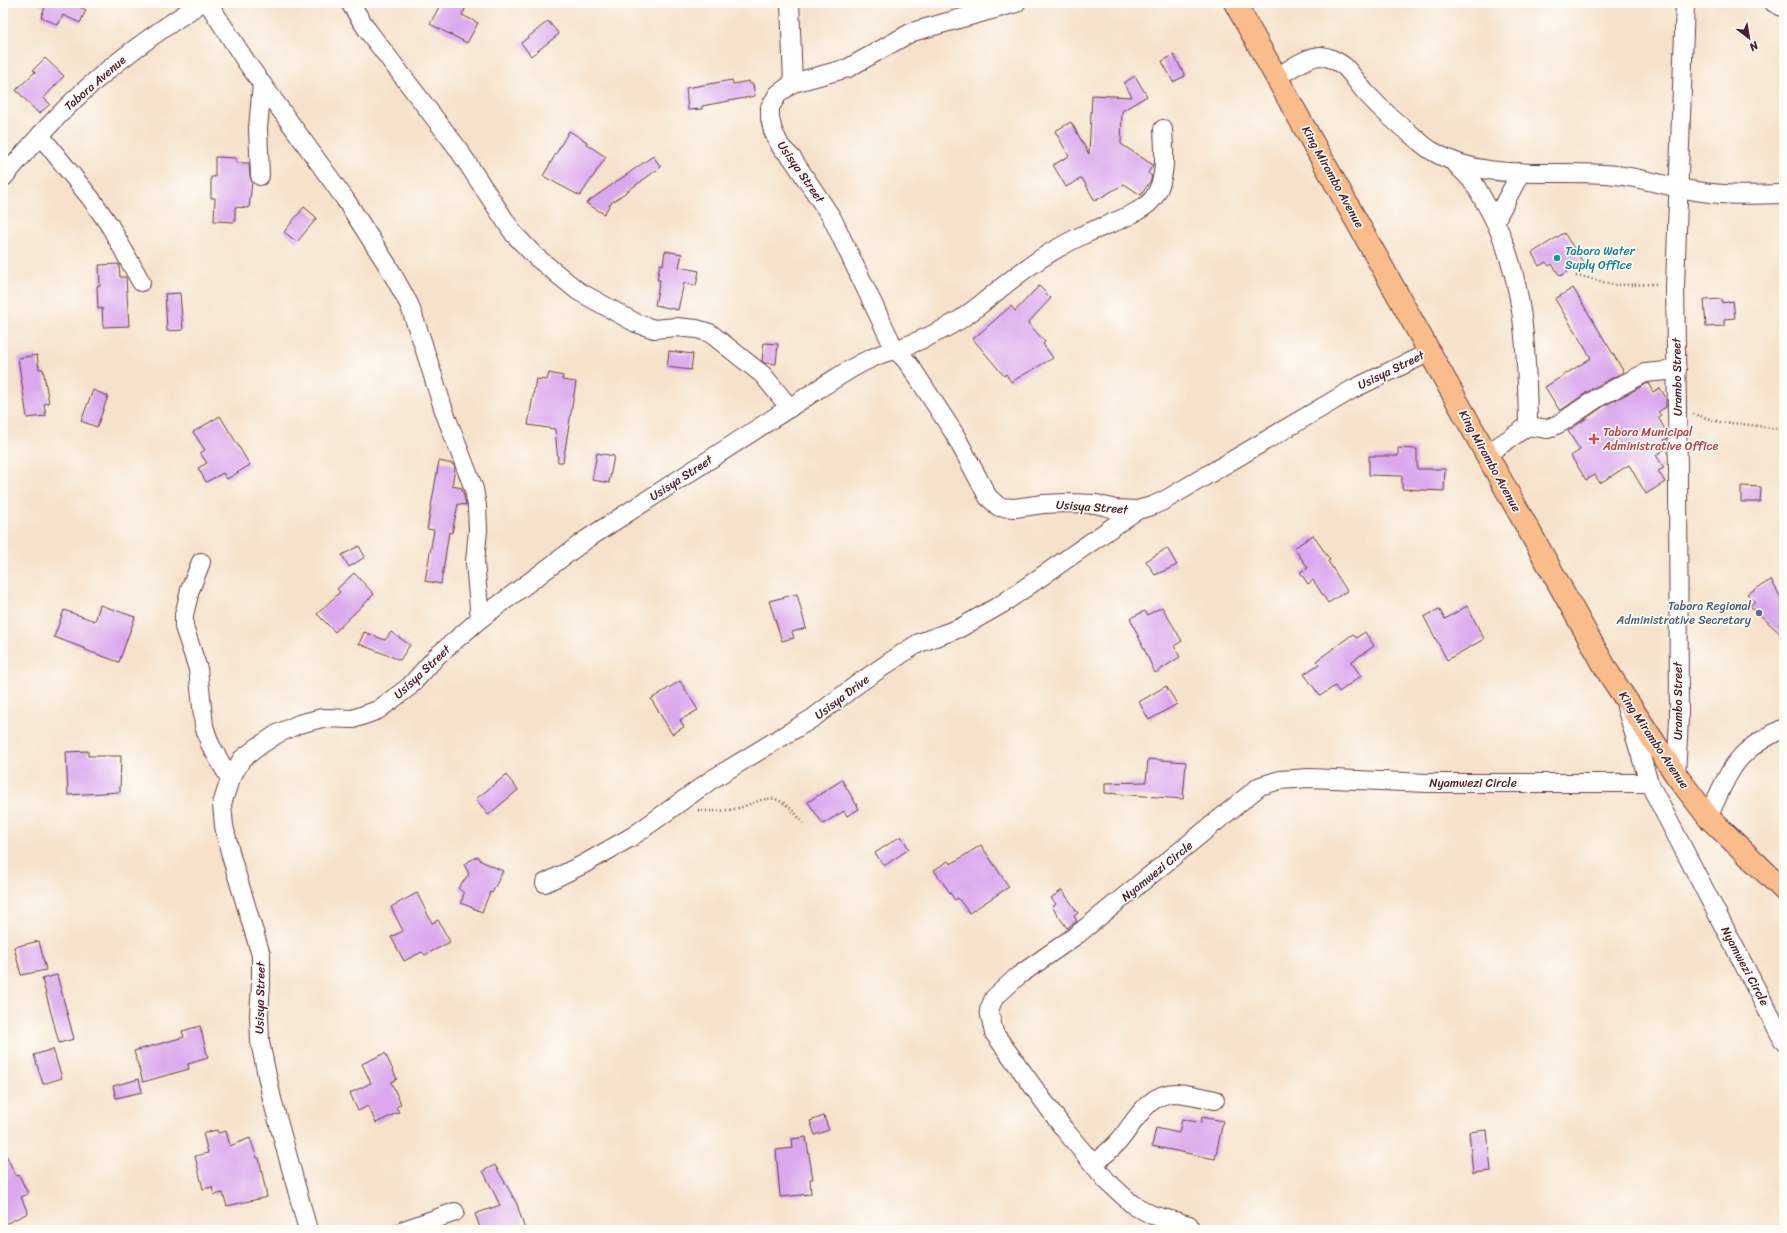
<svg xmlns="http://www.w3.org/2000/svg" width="1787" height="1233" viewBox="0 0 1787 1233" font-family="Sriracha,sans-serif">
	<rect width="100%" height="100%" fill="#fdfcf7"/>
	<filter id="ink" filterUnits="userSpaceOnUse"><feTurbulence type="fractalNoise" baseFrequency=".025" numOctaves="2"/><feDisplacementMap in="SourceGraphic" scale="8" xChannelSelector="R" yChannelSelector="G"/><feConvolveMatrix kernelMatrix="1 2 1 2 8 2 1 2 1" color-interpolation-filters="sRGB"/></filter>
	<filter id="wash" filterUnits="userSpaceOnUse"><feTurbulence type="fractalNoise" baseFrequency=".012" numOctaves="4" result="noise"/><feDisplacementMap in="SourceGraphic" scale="16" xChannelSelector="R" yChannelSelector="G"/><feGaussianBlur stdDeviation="0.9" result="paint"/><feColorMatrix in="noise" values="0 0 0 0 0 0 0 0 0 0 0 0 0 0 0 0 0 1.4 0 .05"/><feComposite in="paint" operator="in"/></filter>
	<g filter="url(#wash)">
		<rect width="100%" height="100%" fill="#f6e2ca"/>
		<g id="blocks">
			<g fill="#daa8ed">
				<path d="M36 3H70L86 10 80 23 63 15 58 25 41 17 45 7Z"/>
				<path d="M441 3H468L462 15 478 23 467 43 430 24Z"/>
				<path d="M548 21 559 34 531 56 521 43Z"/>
				<path d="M1174 55 1185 76 1173 82 1162 61Z"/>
				<path d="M45 58 64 76 44 98 50 104 39 114 16 90 35 72 33 70Z"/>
				<path d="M1135 76 1147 96 1122 111 1121 144 1153 165 1148 173 1152 176 1151 180 1141 195 1124 184 1095 201 1082 178 1066 187 1053 165 1069 156 1055 131 1071 122 1089 154 1092 95 1132 97 1124 83Z"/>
				<path d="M732 80 733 84 749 81 750 84H753L755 96 702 106V109L688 110 686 88Z"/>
				<path d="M569 131 587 142 586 144 606 157 580 196 543 176Z"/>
				<path d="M653 156 661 167 611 203 604 214 586 203Z"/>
				<path d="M215 157 236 158V163H249L250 176 252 182 249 208 235 207V222L214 221 215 198H211V177H215Z"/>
				<path d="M304 207 317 218 297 242 284 232Z"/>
				<path d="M1564 233 1583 262 1560 276 1552 264 1549 266 1546 262 1539 266 1532 253Z"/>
				<path d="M665 251 682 254 679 267 699 271 696 286 684 283 678 310 655 305 660 280H657L660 264 663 265Z"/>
				<path d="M119 264 120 277H126L129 326 103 327 102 308 98 309 97 286H100L99 265Z"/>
				<path d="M1039 286 1051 298 1028 323 1045 342 1043 344 1053 358 1011 382 1006 374 1004 376 973 339 1011 306 1015 311Z"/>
				<path d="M1573 288 1624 372 1593 388 1560 411 1545 387 1591 358 1555 299Z"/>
				<path d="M180 293 183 330 167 331 165 294Z"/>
				<path d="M1722 299V303L1733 301 1735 318 1724 319V326L1706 327 1704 300Z"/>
				<path d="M764 343 778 344 776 364 765 363 762 361Z"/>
				<path d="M669 351 693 354 691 370 667 367Z"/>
				<path d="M37 355 39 369H43L49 403 44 404 46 416 27 418 18 358Z"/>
				<path d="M549 373 563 376 562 380 576 382 563 462H558L555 429 528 425 536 379 547 380Z"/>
				<path d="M1648 383 1653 392 1660 388 1666 398V407L1658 412 1661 415 1658 417 1667 433V439L1664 440 1667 448 1656 455 1664 468 1658 471 1665 482 1646 494 1629 465 1600 483 1595 475 1586 480 1571 456 1580 450 1568 431 1604 406Z"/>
				<path d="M93 390 108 396 97 427 81 421Z"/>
				<path d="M220 416 250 465 227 479 223 473 206 482 198 468 207 463 200 453 205 450 193 432Z"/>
				<path d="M1398 448 1417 449V469H1445L1444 491 1402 489V476L1369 475V456H1398Z"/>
				<path d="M597 453 614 456 609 483 592 480Z"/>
				<path d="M439 461 453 464 455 468 452 486 462 488 466 505 458 504 452 533 449 532 441 584 425 581 434 530 427 529Z"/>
				<path d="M1741 486 1761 487 1760 502H1741Z"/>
				<path d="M1313 535 1330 560 1328 561 1347 591 1328 603 1313 580 1308 584 1300 572 1308 568 1294 548Z"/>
				<path d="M359 546 365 557 349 567 342 555Z"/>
				<path d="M1167 548 1177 565 1155 575 1146 561Z"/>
				<path d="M354 573 374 594 335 632 317 614 340 592 337 589Z"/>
				<path d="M1771 580 1784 603V637L1750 606 1755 601 1747 594Z"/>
				<path d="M797 594 806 628 792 632 794 638 782 641 769 601Z"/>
				<path d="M100 605 135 617 119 662 85 650 86 649 54 637 64 610 95 621Z"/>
				<path d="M1467 606 1484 639 1447 660 1424 617 1439 609 1445 619Z"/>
				<path d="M1162 607 1182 641 1174 646 1180 657 1155 673 1130 618 1145 611 1147 615Z"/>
				<path d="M364 632 385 640 391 632 410 645 400 660 359 644Z"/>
				<path d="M1365 632 1374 646 1351 662 1361 676 1339 692 1335 686 1320 696 1304 674 1319 664 1316 661 1353 634 1356 638Z"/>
				<path d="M680 681 698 710 680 720 684 727 672 734 651 699Z"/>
				<path d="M1166 686 1177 704 1149 720 1139 702Z"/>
				<path d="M88 751V756H121L120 792 68 795 66 752Z"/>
				<path d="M1148 759 1186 762 1183 799 1105 793V783L1146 782Z"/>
				<path d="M506 775 518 790 488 815 476 799Z"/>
				<path d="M842 780 859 809 847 816 844 811 823 824 808 802Z"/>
				<path d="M901 836 909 849 884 866 875 853Z"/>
				<path d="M981 845 1009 887 969 913 958 898 955 900 934 870 948 861 951 864Z"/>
				<path d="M478 856 481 861 503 871 492 893 490 892 482 912 461 903 464 893 458 888 469 874 464 864Z"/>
				<path d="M1062 890 1078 913 1074 916 1077 921 1067 928 1052 907 1056 904 1051 898Z"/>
				<path d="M417 893 432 923 438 920 450 942 425 955 422 952 404 961 391 937 403 931 391 907Z"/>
				<path d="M39 941 46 970 21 975 14 947Z"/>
				<path d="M57 975 74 1039 59 1043 42 979Z"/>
				<path d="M200 1026 208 1058 188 1064 189 1069 143 1082 134 1051 184 1037 182 1031Z"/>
				<path d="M53 1049 62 1078 43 1084 34 1055Z"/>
				<path d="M385 1053 397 1079 391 1082 401 1104 396 1107 399 1112 376 1123 368 1106 358 1111 350 1093 371 1083 362 1064Z"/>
				<path d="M139 1079 142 1092 116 1098 113 1086Z"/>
				<path d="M824 1116 829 1130 815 1135 810 1121Z"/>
				<path d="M1202 1117 1223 1121 1215 1159 1152 1146 1156 1128 1179 1133 1182 1119 1201 1123Z"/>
				<path d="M217 1130 218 1133 226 1131 230 1146 250 1138 257 1158H259L267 1197 227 1206 223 1193 214 1195 212 1187 203 1189 195 1156 208 1153 203 1133Z"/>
				<path d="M1487 1130 1491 1171 1473 1173 1469 1132Z"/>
				<path d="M806 1137 813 1179H810L811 1194 780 1197 776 1150 793 1148 792 1139Z"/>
				<path d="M3 1149 16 1176 19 1175 28 1194 21 1197 28 1213 3 1225Z"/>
				<path d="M495 1165 517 1204 525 1230H481L475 1214 500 1205 483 1171Z"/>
			</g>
		</g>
	</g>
	<g filter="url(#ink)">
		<use href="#blocks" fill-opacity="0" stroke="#643c43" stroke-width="1"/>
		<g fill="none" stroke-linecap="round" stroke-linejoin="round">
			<g stroke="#643c43" stroke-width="20">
				<g id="minor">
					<path d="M208 3 247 63 345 199 388 266 409 304 422 341 444 411 474 489 477 506 478 530 475 562 480 619"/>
					<path d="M350 3 368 31 456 146 514 234 535 256 578 291 636 323 654 329 676 327 697 329 710 333 763 375 790 408"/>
					<path d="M790 3 793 83"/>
					<path d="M1016 3 912 32 848 68 793 83 778 94 770 107V118L773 131 781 147 792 158 832 218 895 350C918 342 940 332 961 319 979 307 994 293 1011 280 1034 262 1057 247 1083 235 1103 225 1146 214 1156 194 1167 175 1164 150 1163 129"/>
					<path d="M1774 3 1784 8"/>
					<path d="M1277 77C1289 70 1306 57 1320 56 1328 56 1339 62 1345 67 1353 75 1359 85 1366 93 1381 109 1396 123 1413 136 1419 141 1425 147 1432 151 1487 184 1555 168 1616 175 1643 178 1669 187 1696 191 1726 196 1754 195 1784 194"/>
					<path d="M40 135 92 200 110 226 141 282"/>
					<path d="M1454 162C1460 169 1467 175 1473 182 1478 189 1482 198 1487 206 1525 273 1527 351 1528 426"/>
					<path d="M260 176 258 128 262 84"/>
					<path d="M3 178C32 144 61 110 95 81 128 52 165 27 201 3"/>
					<path d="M1495 221 1521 172"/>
					<path d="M1487 454 1528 426 1548 429 1562 422 1599 397 1645 373 1677 370"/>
					<path d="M201 562 190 590 184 615V627L198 669 204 726 210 744 230 779"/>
					<path d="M1626 707 1649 783 1784 1042"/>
					<path d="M1676 775 1679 719 1678 470 1675 286 1685 3"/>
					<path d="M1708 817C1719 795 1728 767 1747 751 1757 742 1772 734 1784 728"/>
					<path d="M545 883 584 864 633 836 711 780 813 718 859 683 906 651 919 643 960 628 1002 604 1137 510"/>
					<path d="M1093 1164C1102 1157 1111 1150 1119 1141 1135 1122 1147 1093 1176 1093 1189 1094 1202 1097 1215 1100"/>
					<path d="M1189 1225 1152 1215 1132 1204 1107 1181 1064 1129 994 1033 989 1010 994 998 1018 976 1078 934 1260 786 1280 780 1309 778 1428 783H1649"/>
					<path d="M308 1230 272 1099 260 1042 259 1015 261 984V955L231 856 224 826 222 804 230 779 242 759 259 746 277 734 299 724 322 718 353 719 378 710 409 687 437 656 480 619 587 539 820 388C843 374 868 356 895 350L903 357 911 367 954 433 988 497 999 507 1015 508 1043 504 1066 503 1096 504 1115 509 1137 510 1152 506 1165 500 1353 389 1430 352"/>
					<path d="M404 1230 455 1212"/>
				</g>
			</g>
			<g stroke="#643c43" stroke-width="24">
				<path id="major" d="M1235 3 1609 674 1676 775 1708 817 1784 890"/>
			</g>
			<g stroke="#643c43" stroke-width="2.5" stroke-dasharray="1 3" stroke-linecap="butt">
				<path d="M1576 276 1585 277 1614 285 1659 284"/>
				<path d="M1693 414 1720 422 1751 425 1784 430"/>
				<path d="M698 810C712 812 725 811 739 808 750 805 766 795 778 800 788 804 796 814 803 823"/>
			</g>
			<use href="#minor" stroke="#fff" stroke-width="18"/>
			<use href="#major" stroke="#f9bc8a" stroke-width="22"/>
		</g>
	</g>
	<circle fill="#0f9aa8" stroke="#fdfcf7" stroke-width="1.5" cx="1557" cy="258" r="4"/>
	<path fill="#e0444e" stroke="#fdfcf7" stroke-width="1.5" d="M1592 433h4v4h4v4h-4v4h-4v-4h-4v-4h4z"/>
	<circle fill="#5c6f8a" stroke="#fdfcf7" stroke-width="1.5" cx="1759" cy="613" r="4"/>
	<g text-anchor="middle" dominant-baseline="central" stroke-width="3.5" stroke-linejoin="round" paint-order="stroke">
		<g font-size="12" fill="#4a1f2b" stroke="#fdfcf7">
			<text transform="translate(95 83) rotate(-41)">Tabora Avenue</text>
			<text transform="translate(801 172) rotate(55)">Usisya Street</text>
			<text transform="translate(1333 177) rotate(61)">King Mirambo Avenue</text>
			<text transform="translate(1391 370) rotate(-26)">Usisya Street</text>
			<text transform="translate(1677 377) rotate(-91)">Urambo Street</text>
			<text transform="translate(1490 461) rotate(61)">King Mirambo Avenue</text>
			<text transform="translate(681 478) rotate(-33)">Usisya Street</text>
			<text transform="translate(1092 507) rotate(4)">Usisya Street</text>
			<text transform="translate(422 672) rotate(-43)">Usisya Street</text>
			<text transform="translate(842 697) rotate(-37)">Usisya Drive</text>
			<text transform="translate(1678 701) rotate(-90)">Urambo Street</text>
			<text transform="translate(1654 740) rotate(56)">King Mirambo Avenue</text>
			<text x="1473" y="783">Nyamwezi Circle</text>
			<text transform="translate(1157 871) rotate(-39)">Nyamwezi Circle</text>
			<text transform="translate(1745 966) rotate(62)">Nyamwezi Circle</text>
			<text transform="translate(260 998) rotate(-89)">Usisya Street</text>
		</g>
		<g font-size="12" fill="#0d838f" stroke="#fdfcf7" text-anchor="start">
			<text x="1565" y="251">Tabora Water<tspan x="1565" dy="14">Suply Office</tspan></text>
		</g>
		<g font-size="12" fill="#be3a42" stroke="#fdfcf7" text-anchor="start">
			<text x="1603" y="432">Tabora Municipal<tspan x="1603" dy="14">Administrative Office</tspan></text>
		</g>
		<g font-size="12" fill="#4e5e75" stroke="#fdfcf7" text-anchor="end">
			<text x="1751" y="606">Tabora Regional<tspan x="1751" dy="14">Administrative Secretary</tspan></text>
		</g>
	</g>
	<rect width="1787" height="1233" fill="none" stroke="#fdfcf7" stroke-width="16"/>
	<g transform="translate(1749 38) rotate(149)" stroke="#fdfcf7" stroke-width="3" paint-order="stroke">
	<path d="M0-3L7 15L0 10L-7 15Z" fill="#4a1f2b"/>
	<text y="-6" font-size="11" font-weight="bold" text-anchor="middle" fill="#4a1f2b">N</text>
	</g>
</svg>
